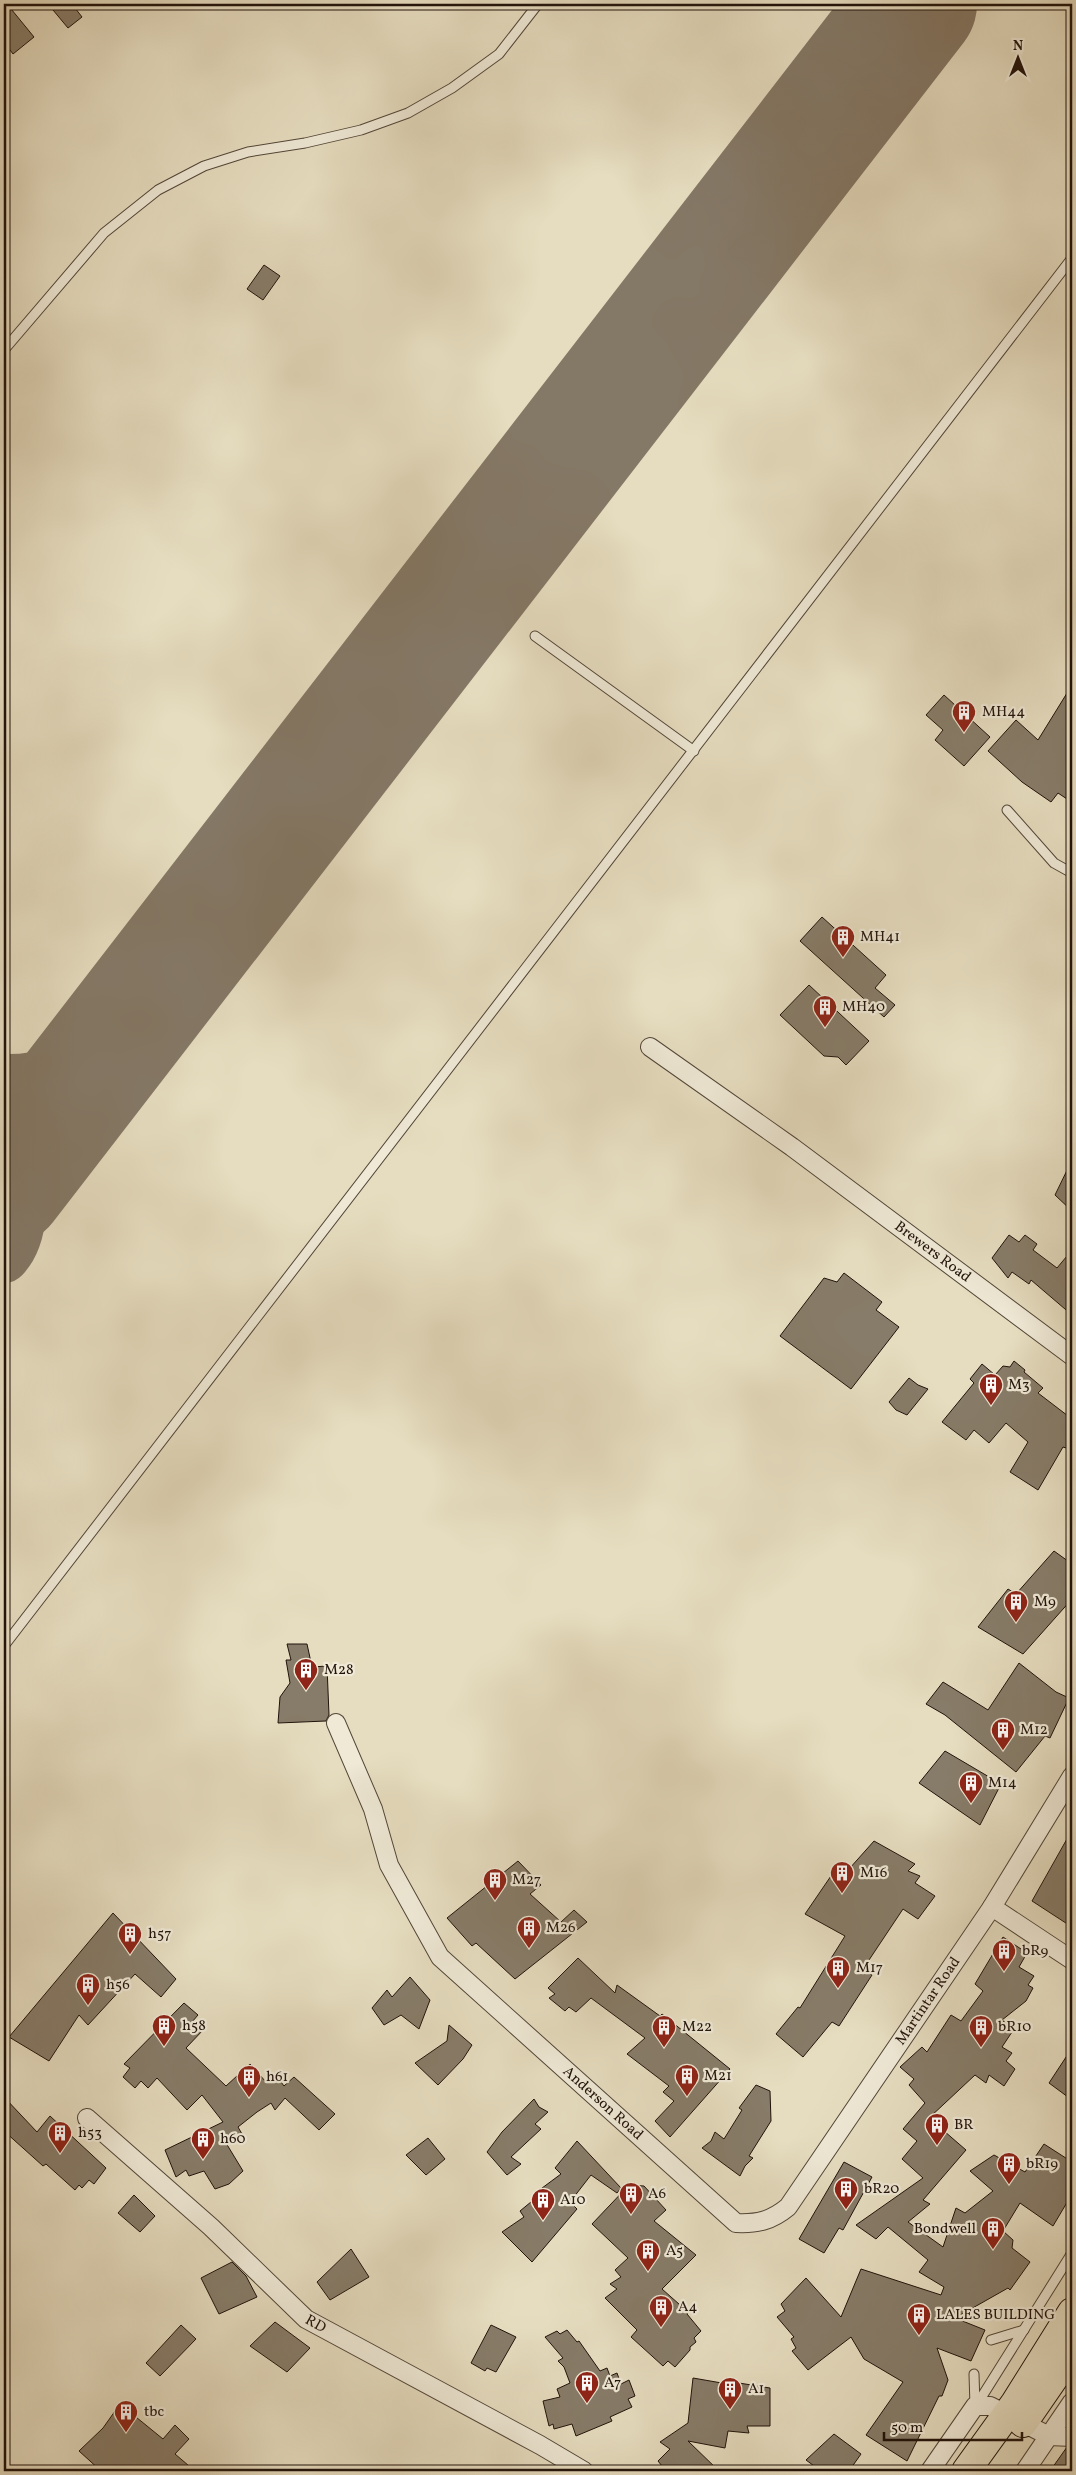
<svg xmlns="http://www.w3.org/2000/svg" width="1076" height="2475" viewBox="0 0 1076 2475" font-family="Vollkorn,serif">
	<rect width="100%" height="100%" fill="#e6ddc0"/>
	<filter id="stains"><feTurbulence type="fractalNoise" baseFrequency=".004" numOctaves="4"/><feColorMatrix values="0 0 0 0 .2 0 0 0 0 .09 0 0 0 0 .02 0 0 0 .5 -.17"/></filter>
	<radialGradient id="worn" r=".72"><stop offset=".6" stop-color="#630" stop-opacity="0"/><stop offset="1" stop-color="#630" stop-opacity=".3"/></radialGradient>
	<g fill="none" stroke-linecap="round" stroke-linejoin="round">
		<g stroke="#847866" stroke-width="50">
			<path d="M4 1079C49 1080 73 1066 111 1045"/>
			<path d="M4 1258C26 1235 22 1194 19 1165"/>
		</g>
		<path stroke="#847866" stroke-width="124" d="M4 1184 915 4"/>
	</g>
	<g fill="#877c69" stroke="#21130b">
		<path d="M4 4H7L34 37 13 54 4 42Z"/>
		<path d="M48 4H72L82 17 68 28Z"/>
		<path d="M264 265 280 276 263 300 247 289Z"/>
		<path d="M1072 685V792L1067 799 1058 793 1051 802 1022 782 988 751 1016 720 1038 740Z"/>
		<path d="M944 695 990 737 964 766 935 740 943 730 926 715Z"/>
		<path d="M822 917 886 975 875 988 895 1005 884 1017 800 941Z"/>
		<path d="M809 985 869 1041 846 1065 838 1057 824 1056 780 1015Z"/>
		<path d="M1072 1160V1211L1055 1195Z"/>
		<path d="M1009 1235 1019 1242 1025 1235 1037 1244 1033 1250 1057 1268 1072 1250V1315L1031 1280 1029 1284 1012 1272 1008 1278 992 1258Z"/>
		<path d="M844 1273 882 1302 876 1310 899 1327 851 1389 780 1336 824 1278 837 1282Z"/>
		<path d="M1014 1361 1025 1370 1024 1372 1043 1388 1038 1393 1072 1419V1437L1066 1448 1063 1447 1038 1490 1010 1472 1028 1442 1006 1423 989 1443 974 1430 966 1440 942 1422 974 1383 970 1379 982 1364 995 1375 1003 1366 1010 1367Z"/>
		<path d="M909 1378 918 1385 928 1389 907 1415 896 1410 889 1402Z"/>
		<path d="M1054 1551 1072 1564V1599L1023 1654 978 1627 1008 1589 1016 1594Z"/>
		<path d="M287 1644H307L312 1667 327 1666 329 1715 326 1721 278 1723 280 1697 290 1683 286 1660H291Z"/>
		<path d="M1019 1663 1056 1692 1069 1698 1050 1738 1045 1736 1016 1772 945 1715 926 1704 943 1682 988 1710Z"/>
		<path d="M945 1751 1001 1784 980 1825 919 1783Z"/>
		<path d="M1072 1830V1927L1032 1901Z"/>
		<path d="M874 1841 915 1864 908 1871 920 1876 915 1883 935 1896 918 1919 903 1909 863 1969 872 1975 839 2026 832 2022 803 2057 776 2034 798 2007 800 2008 845 1936 805 1914 833 1873 841 1878Z"/>
		<path d="M518 1861 541 1885 530 1894 561 1922 574 1910 587 1922 515 1979 476 1943 472 1946 447 1918Z"/>
		<path d="M113 1913 176 1979 161 1997 135 1974 88 2025 79 2015 49 2061 9 2037Z"/>
		<path d="M1003 1937 1027 1953 1019 1967 1034 1976 1028 1985 1033 1988 1026 2001 1002 2020 1014 2029 1002 2047 1012 2053 1006 2061 1015 2069 1004 2086 989 2075 986 2083 975 2075 929 2118 966 2150 923 2200 930 2204 908 2222 943 2247 956 2208 965 2213 993 2191 970 2171 994 2155 1025 2172 1044 2144 1072 2162V2194L1053 2226 1020 2203 1003 2231 1013 2240 1012 2248 1030 2262 1010 2290 1008 2288 955 2318 985 2330 971 2361 937 2348 948 2380 942 2396H939L907 2461 866 2435 903 2382 864 2359 851 2337 808 2370 792 2351 796 2348 791 2339 794 2337 777 2317 785 2311 781 2304 806 2278 841 2317 861 2269 941 2295 944 2287 919 2272 928 2260 888 2227 876 2239 856 2225 923 2178 902 2159 917 2141 903 2129 925 2103 909 2085 914 2079 900 2067 922 2047 927 2052 951 2015 961 2021 983 1991 975 1984Z"/>
		<path d="M578 1958 615 1993 617 1985 660 2016 662 2014 730 2069 670 2137 655 2121 674 2101 663 2092 669 2086 627 2054 645 2038 591 1998 576 2012 569 2007 565 2011 549 1998 555 1994 548 1988Z"/>
		<path d="M410 1977 430 2000 419 2029 401 2015 384 2025 372 2008 387 1990 392 1997Z"/>
		<path d="M184 2003 198 2015 192 2022 204 2029 186 2048 226 2086 250 2064 266 2082 275 2074 284 2086 294 2077 335 2114 319 2130 285 2098 275 2110 271 2103 257 2112 238 2127 242 2134 226 2143 243 2171 229 2184 215 2189 204 2171 189 2176 186 2170 176 2177 165 2150 223 2122 202 2095 187 2110 157 2078 148 2088 141 2081 135 2088 123 2077 130 2068 124 2064Z"/>
		<path d="M449 2025 472 2045 463 2059 438 2085 415 2063 447 2041Z"/>
		<path d="M1072 2048V2100L1049 2083Z"/>
		<path d="M756 2085 770 2091 771 2121 749 2156 753 2158 745 2166 740 2176 702 2148 711 2141 715 2132 724 2139 742 2110 739 2108Z"/>
		<path d="M4 2097 37 2132 50 2116 106 2168 94 2184 89 2180 82 2188 79 2185 75 2190 46 2164 43 2166 4 2131Z"/>
		<path d="M534 2099 539 2107 548 2112 535 2124 541 2129 511 2157 521 2164 507 2175 487 2152 502 2132Z"/>
		<path d="M428 2138 445 2159 426 2175 406 2155Z"/>
		<path d="M577 2141 621 2188 617 2193 591 2175 570 2202 577 2209 532 2262 502 2232 524 2217 520 2211 537 2197 534 2194 561 2174 555 2168Z"/>
		<path d="M844 2162 872 2177 843 2230 839 2228 824 2253 799 2239Z"/>
		<path d="M629 2185 644 2186 666 2210 654 2221 696 2255 662 2289 688 2312 687 2314 701 2331 694 2338 696 2342 690 2347V2350L675 2367 668 2361 663 2366 631 2337 637 2330 605 2298 617 2289 610 2284 621 2277 615 2270 628 2258 592 2224Z"/>
		<path d="M134 2195 155 2216 140 2232 118 2213Z"/>
		<path d="M351 2249 369 2277 330 2300 317 2282Z"/>
		<path d="M232 2262 246 2276 257 2297 219 2314 201 2278Z"/>
		<path d="M275 2322 310 2348 287 2372 250 2346Z"/>
		<path d="M181 2325 196 2339 160 2376 146 2363Z"/>
		<path d="M491 2325 516 2337 496 2372 487 2368 485 2371 471 2363Z"/>
		<path d="M567 2330 577 2342 579 2341 600 2371 607 2368 610 2376 617 2373 621 2384 629 2380 635 2396 628 2399 632 2407 610 2417 612 2421 576 2436 572 2424 554 2429 553 2424 549 2426 543 2401 560 2397 557 2389 570 2383 564 2367 558 2361 563 2358 545 2337 557 2331 560 2334Z"/>
		<path d="M693 2378 739 2386V2383L770 2388V2426H747L749 2433 728 2431 725 2448 688 2441 719 2471H666L658 2461 670 2449 660 2442 688 2423Z"/>
		<path d="M120 2404 163 2439 175 2425 189 2439 175 2454 195 2471H101L79 2451 103 2428Z"/>
		<path d="M834 2434 861 2454 849 2471H821L806 2460Z"/>
		<path d="M1067 2447 1072 2448V2471H1050Z"/>
	</g>
	<g fill="none" stroke-linecap="round" stroke-linejoin="round">
		<g stroke="#524638" stroke-width="11">
			<g id="lane">
				<path d="M4 350 104 233 158 190 204 166 248 152 305 143 361 130 408 113 452 88 499 54 538 4"/>
				<path d="M535 636 694 751"/>
				<path d="M1007 810 1054 863 1072 873"/>
				<path d="M4 1646 1072 258"/>
				<path d="M991 2340 1024 2330"/>
				<path d="M974 2374 975 2406"/>
				<path d="M976 2406 1072 2253"/>
			</g>
		</g>
		<g stroke="#524638" stroke-width="20">
			<g id="street">
				<path id="s1" d="M650 1047 792 1147 1072 1356"/>
				<path id="s2" d="M336 1723 373 1809 389 1865 440 1957 736 2223C757 2224 771 2221 788 2207L992 1907 1072 1776"/>
				<path d="M992 1907 1072 1960"/>
				<path id="s3" d="M87 2118 211 2227 306 2319 540 2445 584 2471"/>
				<path d="M930 2471 975 2406H990L1049 2436 1072 2437"/>
				<path d="M1025 2471 1072 2402"/>
			</g>
		</g>
		<g stroke="#21130b" stroke-width="30">
			<g id="primary">
				<path d="M1023 2423 1072 2352"/>
				<path d="M966 2471 1015 2403 1072 2312"/>
			</g>
		</g>
		<use href="#lane" stroke="#efe9d6" stroke-width="9"/>
		<use href="#street" stroke="#efe9d6" stroke-width="18"/>
		<use href="#primary" stroke="#e6ddc0" stroke-width="28"/>
	</g>
	<defs>
		<g id="building-pin" transform="scale(1.25)"><path d="M0 17L-7.5 6A9.5 9.5 0 1 1 7.5 6Z" fill="#8f2418" stroke="#efe9d6"/><path d="M-4-6H4V6H1V3H-1V6H-4ZM-2.5-4.3h1.7v1.8h-1.7ZM.8-4.3h1.7v1.8H.8ZM-2.5-1h1.7V.8h-1.7ZM.8-1h1.7V.8H.8Z" fill="#fff"/></g>
	</defs>
	<g fill-rule="evenodd">
		<use href="#building-pin" x="964" y="712"/>
		<use href="#building-pin" x="843" y="937"/>
		<use href="#building-pin" x="825" y="1007"/>
		<use href="#building-pin" x="991" y="1385"/>
		<use href="#building-pin" x="1016" y="1602"/>
		<use href="#building-pin" x="306" y="1670"/>
		<use href="#building-pin" x="1003" y="1730"/>
		<use href="#building-pin" x="971" y="1783"/>
		<use href="#building-pin" x="842" y="1873"/>
		<use href="#building-pin" x="495" y="1880"/>
		<use href="#building-pin" x="529" y="1928"/>
		<use href="#building-pin" x="130" y="1934"/>
		<use href="#building-pin" x="1004" y="1951"/>
		<use href="#building-pin" x="838" y="1968"/>
		<use href="#building-pin" x="88" y="1985"/>
		<use href="#building-pin" x="164" y="2026"/>
		<use href="#building-pin" x="664" y="2027"/>
		<use href="#building-pin" x="981" y="2027"/>
		<use href="#building-pin" x="687" y="2076"/>
		<use href="#building-pin" x="249" y="2077"/>
		<use href="#building-pin" x="937" y="2125"/>
		<use href="#building-pin" x="60" y="2133"/>
		<use href="#building-pin" x="203" y="2139"/>
		<use href="#building-pin" x="1009" y="2164"/>
		<use href="#building-pin" x="846" y="2189"/>
		<use href="#building-pin" x="631" y="2194"/>
		<use href="#building-pin" x="543" y="2200"/>
		<use href="#building-pin" x="993" y="2229"/>
		<use href="#building-pin" x="648" y="2251"/>
		<use href="#building-pin" x="661" y="2307"/>
		<use href="#building-pin" x="919" y="2315"/>
		<use href="#building-pin" x="587" y="2383"/>
		<use href="#building-pin" x="730" y="2389"/>
		<use href="#building-pin" x="126" y="2412"/>
	</g>
	<g text-anchor="middle" dominant-baseline="central" stroke-width="4.5" stroke-linejoin="round" paint-order="stroke">
		<g font-size="15" fill="#21130b" stroke="#efe9d6" text-anchor="start">
			<text x="982" y="712">MH44</text>
			<text x="860" y="937">MH41</text>
			<text x="842" y="1007">MH40</text>
			<text x="1008" y="1385">M3</text>
			<text x="1034" y="1602">M9</text>
			<text x="324" y="1670">M28</text>
			<text x="1020" y="1730">M12</text>
			<text x="988" y="1783">M14</text>
			<text x="860" y="1873">M16</text>
			<text x="512" y="1880">M27</text>
			<text x="546" y="1928">M26</text>
			<text x="148" y="1934">h57</text>
			<text x="1022" y="1951">bR9</text>
			<text x="856" y="1968">M17</text>
			<text x="106" y="1985">h56</text>
			<text x="182" y="2026">h58</text>
			<text x="682" y="2027">M22</text>
			<text x="998" y="2027">bR10</text>
			<text x="704" y="2076">M21</text>
			<text x="266" y="2077">h61</text>
			<text x="954" y="2125">BR</text>
			<text x="78" y="2133">h53</text>
			<text x="220" y="2139">h60</text>
			<text x="1026" y="2164">bR19</text>
			<text x="864" y="2189">bR20</text>
			<text x="648" y="2194">A6</text>
			<text x="560" y="2200">A10</text>
			<text x="976" y="2229" text-anchor="end">Bondwell</text>
			<text x="666" y="2251">A5</text>
			<text x="678" y="2307">A4</text>
			<text x="936" y="2315">LALES BUILDING</text>
			<text x="604" y="2383">A7</text>
			<text x="748" y="2389">A1</text>
			<text x="144" y="2412">tbc</text>
		</g>
		<g font-size="15" fill="#21130b" stroke="#efe9d6">
			<text stroke="none"><textPath href="#s1" startOffset="349">Brewers Road</textPath></text>
			<text stroke="none"><textPath href="#s2" startOffset="960">Martintar Road</textPath></text>
			<text stroke="none"><textPath href="#s2" startOffset="476">Anderson Road</textPath></text>
			<text stroke="none"><textPath href="#s3" startOffset="308">RD</textPath></text>
		</g>
	</g>
	<rect width="1076" height="2475" fill="none" stroke="#e6ddc0" stroke-width="20"/>
	<rect x="5" y="5" width="1066" height="2465" fill="none" stroke="#21130b" stroke-width="2.5"/>
	<rect x="10" y="10" width="1056" height="2455" fill="none" stroke="#21130b"/>
	<g transform="translate(1018 58)" stroke="#efe9d6" stroke-width="4" paint-order="stroke">
	<path d="M0-4L9 19L0 12L-9 19Z" fill="#21130b"/>
	<text y="-8" font-size="14" font-weight="bold" text-anchor="middle" fill="#21130b">N</text>
	</g>
	<path d="M884 2432v8h138v-8" fill="none" stroke="#21130b" stroke-width="2.5"/>
	<text x="891" y="2432" font-size="15" fill="#21130b" stroke="#efe9d6" stroke-width="4" paint-order="stroke">50 m</text>
	<rect width="100%" height="100%" filter="url(#stains)"/>
	<rect width="100%" height="100%" fill="url(#worn)"/>
</svg>
